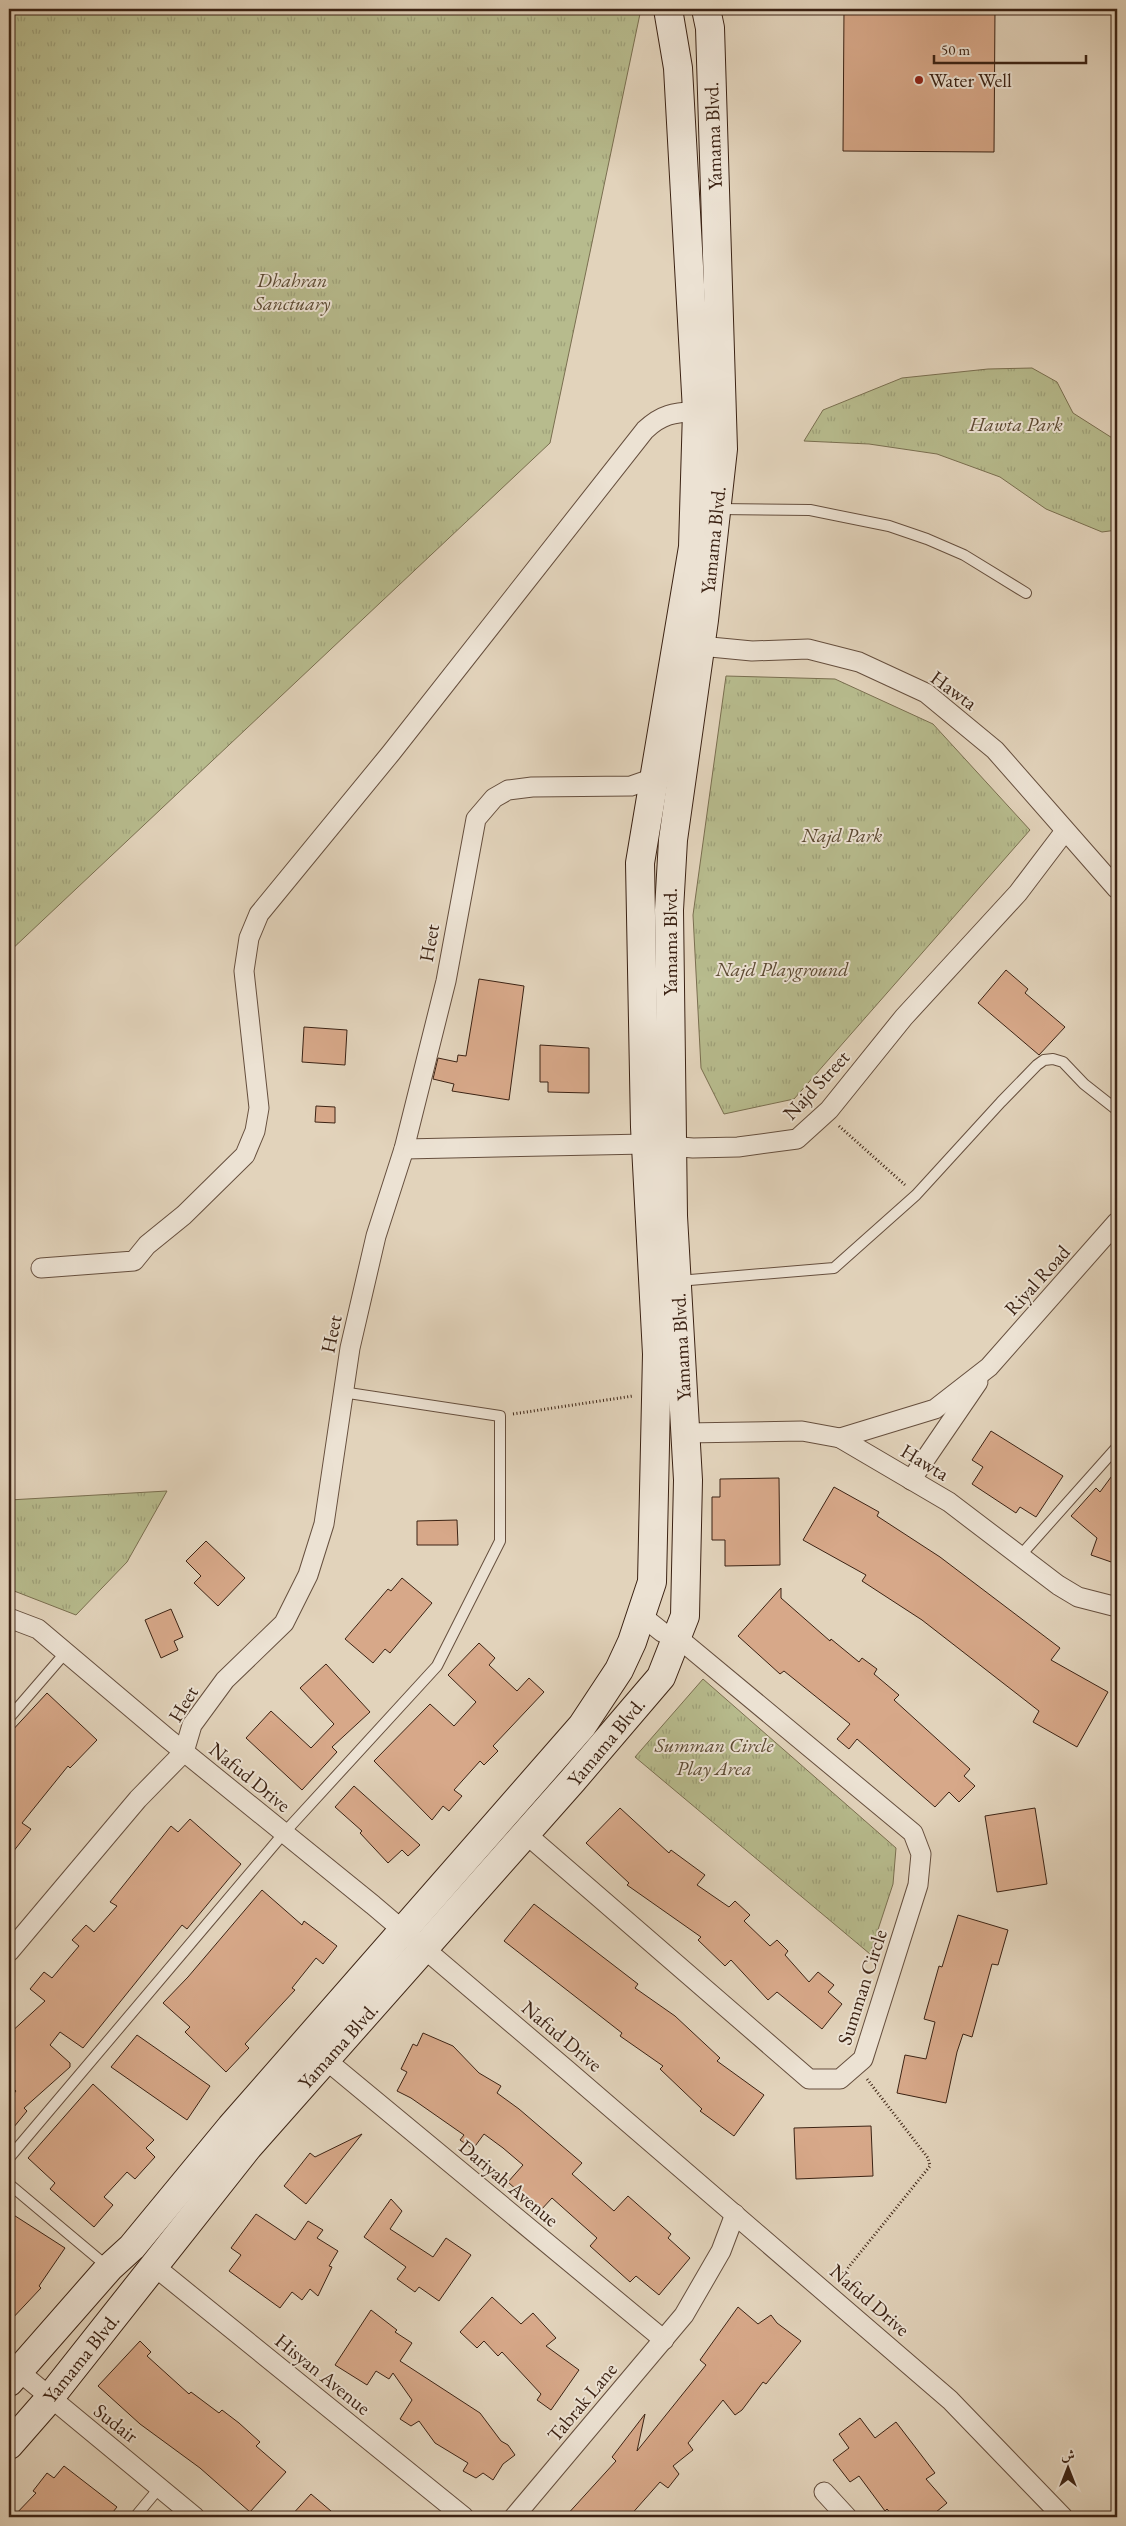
<svg xmlns="http://www.w3.org/2000/svg" width="1126" height="2526" viewBox="0 0 1126 2526" font-family="'EB Garamond',Amiri,serif">
	<defs>
		<pattern id="grass-tufts" width="24" height="20" patternUnits="userSpaceOnUse" patternTransform="scale(1.25)"><rect width="24" height="20" fill="#b7bb8d"/><path d="M3 7l-1-3M5 7V3M7 7l1-3M15 17l-1-3M17 17v-4M19 17l1-3" fill="none" stroke="#9ea079"/></pattern>
	</defs>
	<rect width="100%" height="100%" fill="#e2d3bb"/>
	<filter id="stains"><feTurbulence type="fractalNoise" baseFrequency=".004" numOctaves="4"/><feColorMatrix values="0 0 0 0 .2 0 0 0 0 .09 0 0 0 0 .02 0 0 0 .5 -.17"/></filter>
	<radialGradient id="worn" r=".72"><stop offset=".6" stop-color="#630" stop-opacity="0"/><stop offset="1" stop-color="#630" stop-opacity=".3"/></radialGradient>
	<g fill="url(#grass-tufts)" stroke="#7a6f50">
		<path d="M9 9H641L550 443 9 952Z"/>
		<path d="M1032 368 1057 382 1073 413 1117 441V530L1102 532 1046 509 1000 477 937 454 869 444 804 441 823 410 902 378 988 369Z"/>
		<path d="M726 676 835 679 933 724 1030 830 794 1099 724 1114 701 1068 693 915Z"/>
		<path d="M167 1491 127 1562 76 1615 9 1589V1500Z"/>
		<path d="M703 1679 896 1848 893 1884 870 1954 635 1757Z"/>
	</g>
	<g fill="#d7a889" stroke="#3c2314">
		<path d="M844 9H995L994 152 843 151Z"/>
		<path d="M1006 970 1028 989 1025 993 1065 1027 1039 1055 978 1003Z"/>
		<path d="M479 979 524 986 509 1100 452 1091 454 1084 433 1079 438 1058 457 1062 458 1055 466 1056Z"/>
		<path d="M304 1027 347 1030 345 1065 302 1062Z"/>
		<path d="M540 1045 589 1048V1093L548 1092V1082H540Z"/>
		<path d="M316 1106 335 1107V1123L315 1122Z"/>
		<path d="M991 1431 1063 1476 1036 1517 1020 1507 1016 1513 972 1484 983 1467 972 1460Z"/>
		<path d="M1117 1469V1564L1091 1555 1097 1538 1071 1516 1096 1488 1100 1492Z"/>
		<path d="M779 1478 780 1565 725 1566V1540H712V1497H720V1479Z"/>
		<path d="M834 1487 879 1512 877 1516 940 1557 1060 1648 1051 1660 1108 1692 1077 1747 1033 1722 1039 1711 922 1620 862 1581 866 1575 803 1540Z"/>
		<path d="M457 1520 458 1545H417V1521Z"/>
		<path d="M206 1541 245 1578 218 1606 194 1583 201 1576 186 1561Z"/>
		<path d="M402 1578 432 1603 390 1653 385 1649 373 1663 345 1639 388 1589 391 1591Z"/>
		<path d="M781 1588V1598L830 1641 831 1639 859 1662 862 1658 877 1669 874 1674 899 1695 894 1700 970 1769 964 1776 975 1786 959 1802 949 1792 935 1807 857 1739 849 1749 837 1739 850 1724 784 1671 780 1674 738 1636Z"/>
		<path d="M171 1609 183 1637 174 1641 178 1650 161 1658 145 1620Z"/>
		<path d="M479 1643 495 1658 489 1665 517 1691 529 1678 544 1692 493 1746 498 1751 484 1765 480 1761 454 1790 462 1796 449 1811 443 1806 432 1820 374 1761 430 1704 454 1726 476 1702 448 1675Z"/>
		<path d="M326 1664 370 1712 332 1747 337 1752 302 1790 246 1738 271 1711 311 1748 334 1724 300 1688Z"/>
		<path d="M47 1693 97 1740 70 1768 68 1766 22 1823 31 1829 9 1857V1734Z"/>
		<path d="M354 1786 420 1845 408 1856 402 1850 388 1863 360 1833 362 1831 335 1807Z"/>
		<path d="M620 1808 669 1853 671 1850 705 1875 697 1885 729 1907 735 1901 750 1915 744 1921 770 1946 777 1940 788 1951 785 1955 809 1982 818 1972 834 1985 828 1992 842 2004 822 2029 777 1992 768 2000 731 1960 725 1966 698 1940 701 1937 627 1885 629 1883 586 1843Z"/>
		<path d="M1035 1808 1047 1884 997 1892 985 1816Z"/>
		<path d="M190 1819 241 1864 187 1929 182 1925 83 2048 60 2032 50 2045 70 2063V2067L24 2108 27 2111 9 2133V2095L11 2097 16 2091 9 2084V2034L45 2001 30 1989 44 1972 52 1978 79 1946 72 1940 86 1925 94 1932 117 1906 110 1902 171 1826 178 1832Z"/>
		<path d="M262 1890 302 1925 304 1921 337 1946 323 1964 316 1958 292 1988 295 1990 245 2044 249 2048 226 2072 185 2032 190 2027 163 2003 188 1977Z"/>
		<path d="M534 1904 638 1984 635 1988 675 2016 720 2058 717 2061 764 2095 734 2136 700 2111 702 2109 660 2069 663 2066 620 2036 622 2033 504 1941Z"/>
		<path d="M958 1915 1008 1930 998 1965 992 1964 972 2037 963 2034 957 2052 946 2103 897 2093 905 2055 926 2059 935 2022 924 2019 939 1966 942 1967Z"/>
		<path d="M423 2033 453 2046 479 2073 501 2086 497 2093 519 2109 582 2163 572 2174 614 2211 628 2196 671 2234 668 2238 690 2258 659 2295 636 2276 630 2282 590 2246 597 2238 552 2198 540 2211 508 2182 523 2165 503 2148 484 2134 473 2149 460 2140 464 2135 411 2098 397 2091 407 2072 401 2069 413 2044 417 2046Z"/>
		<path d="M137 2035 210 2086 187 2120 111 2067Z"/>
		<path d="M93 2084 154 2140 146 2148 155 2157 135 2179 127 2172 104 2197 113 2205 94 2227 50 2189 55 2183 28 2158Z"/>
		<path d="M871 2126 873 2176 796 2179 794 2128Z"/>
		<path d="M362 2134 306 2204 284 2186 310 2153 315 2157Z"/>
		<path d="M391 2199 402 2211 390 2229 433 2257 446 2238 471 2255 439 2301 419 2287 415 2292 397 2279 406 2267 364 2237Z"/>
		<path d="M9 2212 65 2248 39 2286 41 2288 9 2322Z"/>
		<path d="M256 2214 295 2240 308 2221 323 2230 317 2238 338 2251 329 2266 332 2267 318 2296 310 2289 302 2300 292 2292 280 2308 229 2271 241 2255 231 2248Z"/>
		<path d="M492 2297 521 2324 533 2313 556 2338 546 2346 579 2370 551 2410 537 2400 541 2394 502 2352 498 2356 484 2341 477 2348 460 2332Z"/>
		<path d="M738 2307 758 2324 771 2315 777 2323 801 2341 766 2384 763 2382 742 2410 735 2415 723 2400 688 2443 693 2450 673 2466 679 2474 668 2488 660 2482 629 2517H565L616 2461 612 2457 645 2414 637 2451 706 2365 700 2360Z"/>
		<path d="M371 2310 397 2330 395 2332 412 2343 400 2361 480 2413 501 2441 508 2445 515 2455 503 2464 493 2480 483 2473 476 2478 463 2471 468 2463 435 2443 419 2421 411 2426 400 2419 412 2400 393 2373 389 2379 376 2371 367 2385 335 2365Z"/>
		<path d="M140 2341 151 2352 147 2356 189 2394 191 2392 219 2413 222 2410 239 2423 260 2442 256 2446 286 2472 250 2512 200 2468 140 2424 98 2386Z"/>
		<path d="M860 2418 875 2438 896 2422 935 2473 926 2479 947 2503 930 2517H894L887 2509 885 2511 859 2476 850 2482 833 2460 849 2448 839 2434Z"/>
		<path d="M64 2466 117 2507 109 2517H13L36 2493 33 2491 47 2473 54 2478Z"/>
		<path d="M311 2494 338 2517H290Z"/>
	</g>
	<g fill="none" stroke-linecap="round" stroke-linejoin="round">
		<g stroke="#664f3e" stroke-width="12">
			<g id="service">
				<path d="M718 509 810 510 889 526 927 539 964 555 1026 593"/>
				<path d="M678 1281 834 1268 916 1195 1001 1102 1037 1065 1044 1060 1053 1059 1063 1062 1084 1084 1117 1110"/>
				<path d="M1020 1556 1117 1447"/>
				<path d="M9 1718 66 1652"/>
				<path d="M9 2158 284 1833 437 1666 500 1541V1416L342 1392"/>
				<path d="M9 2184 108 2267"/>
				<path d="M135 2517 160 2487"/>
			</g>
		</g>
		<g stroke="#664f3e" stroke-width="21">
			<g id="minor">
				<path d="M700 646 752 651 808 649 859 662 926 693 995 750 1117 889"/>
				<path d="M404 1149 646 1144 693 1148 738 1147 797 1139 829 1110 904 1017 1018 893 1065 831"/>
				<path d="M41 1268 134 1261 147 1245 184 1215 245 1155 255 1131 259 1108 244 971 249 938 259 914 391 753 645 430C662 414 673 413 697 411"/>
				<path d="M685 1433 802 1431 840 1438 949 1502 1058 1585 1078 1597 1117 1607"/>
				<path d="M840 1438 935 1409 989 1367 1117 1222"/>
				<path d="M911 1480 978 1382"/>
				<path d="M642 1616 662 1632 676 1639"/>
				<path d="M9 1618 38 1629 167 1738 373 1905 567 2070 950 2400 1063 2517"/>
				<path d="M526 1834 809 2079H840L863 2059 918 1885 921 1854 913 1833 677 1637"/>
				<path d="M9 1952 138 1799 184 1752 192 1725 225 1680 284 1623 308 1575 324 1524 350 1348 376 1236 404 1149 446 981 476 819 494 798 508 790 532 787 631 786 654 778"/>
				<path d="M326 2060 664 2340"/>
				<path d="M154 2266 464 2517"/>
				<path d="M10 2364 195 2517"/>
				<path d="M824 2492 847 2517"/>
				<path d="M514 2517 684 2315 721 2251 735 2214"/>
			</g>
		</g>
		<g stroke="#3c2314" stroke-width="30">
			<g id="secondary">
				<path d="M9 2382 109 2268 132 2247 231 2127 582 1726 619 1670 632 1642 652 1582 657 1354 645 1127 640 863 693 547 697 411 678 68 668 9"/>
				<path d="M9 2445 44 2405 248 2147 573 1780 661 1677 685 1616 688 1480 673 1216 669 910 673 840 704 620 723 449 710 28 706 9"/>
			</g>
		</g>
		<g stroke="#3c2314" stroke-width="3" stroke-dasharray="1 2.5" stroke-linecap="butt">
			<path d="M839 1126 905 1185"/>
			<path d="M513 1414 633 1396"/>
			<path d="M839 2279 930 2166 928 2158 867 2079"/>
		</g>
		<use href="#service" stroke="#ece2d3" stroke-width="10"/>
		<use href="#minor" stroke="#ece2d3" stroke-width="19"/>
		<use href="#secondary" stroke="#ece2d3" stroke-width="28"/>
	</g>
	<circle fill="#8f2418" stroke="#ece2d3" stroke-width="2" cx="919" cy="80" r="5"/>
	<g text-anchor="middle" dominant-baseline="central" stroke-width="4" stroke-linejoin="round" paint-order="stroke">
		<g font-size="20" fill="#3c2314" stroke="#ece2d3" text-anchor="start">
			<text x="929" y="80">Water Well</text>
		</g>
		<g font-size="20" fill="#3c2314" stroke="#ece2d3">
			<text transform="translate(713 136) rotate(-92)">Yamama Blvd.</text>
			<text transform="translate(713 540) rotate(-84)">Yamama Blvd.</text>
			<text transform="translate(954 690) rotate(36)">Hawta</text>
			<text transform="translate(670 942) rotate(-90)">Yamama Blvd.</text>
			<text transform="translate(429 943) rotate(-80)">Heet</text>
			<text transform="translate(816 1085) rotate(-47)">Najd Street</text>
			<text transform="translate(1037 1280) rotate(-48)">Riyal Road</text>
			<text transform="translate(331 1334) rotate(-78)">Heet</text>
			<text transform="translate(681 1347) rotate(-93)">Yamama Blvd.</text>
			<text transform="translate(925 1462) rotate(31)">Hawta</text>
			<text transform="translate(183 1704) rotate(-59)">Heet</text>
			<text transform="translate(606 1742) rotate(-50)">Yamama Blvd.</text>
			<text transform="translate(250 1777) rotate(39)">Nafud Drive</text>
			<text transform="translate(862 1987) rotate(-72)">Summan Circle</text>
			<text transform="translate(562 2036) rotate(40)">Nafud Drive</text>
			<text transform="translate(338 2046) rotate(-48)">Yamama Blvd.</text>
			<text transform="translate(509 2183) rotate(40)">Dariyah Avenue</text>
			<text transform="translate(870 2300) rotate(41)">Nafud Drive</text>
			<text transform="translate(81 2358) rotate(-51)">Yamama Blvd.</text>
			<text transform="translate(323 2374) rotate(39)">Hisyan Avenue</text>
			<text transform="translate(582 2402) rotate(-50)">Tabrak Lane</text>
			<text transform="translate(116 2423) rotate(38)">Sudair</text>
		</g>
		<g font-size="20" font-style="italic" fill="#5b4932" stroke="#ece2d3">
			<text x="292" y="280">Dhahran<tspan x="292" dy="23">Sanctuary</tspan></text>
			<text x="1016" y="424">Hawta Park</text>
			<text x="842" y="835">Najd Park</text>
			<text x="782" y="969">Najd Playground</text>
			<text x="714" y="1745">Summan Circle<tspan x="714" dy="23">Play Area</tspan></text>
		</g>
	</g>
	<rect width="1126" height="2526" fill="none" stroke="#e2d3bb" stroke-width="30"/>
	<rect x="10" y="10" width="1106" height="2506" fill="none" stroke="#3c2314" stroke-width="2.5"/>
	<rect x="15" y="15" width="1096" height="2496" fill="none" stroke="#3c2314"/>
	<g transform="translate(1068 2468)" stroke="#ece2d3" stroke-width="4" paint-order="stroke">
	<path d="M0-4L9 19L0 12L-9 19Z" fill="#3c2314"/>
	<text y="-8" font-size="14" font-weight="bold" text-anchor="middle" fill="#3c2314">ش</text>
	</g>
	<path d="M934 55v8h152v-8" fill="none" stroke="#3c2314" stroke-width="2.5"/>
	<text x="941" y="55" font-size="15" fill="#3c2314" stroke="#ece2d3" stroke-width="4" paint-order="stroke">50 m</text>
	<rect width="100%" height="100%" filter="url(#stains)"/>
	<rect width="100%" height="100%" fill="url(#worn)"/>
</svg>
